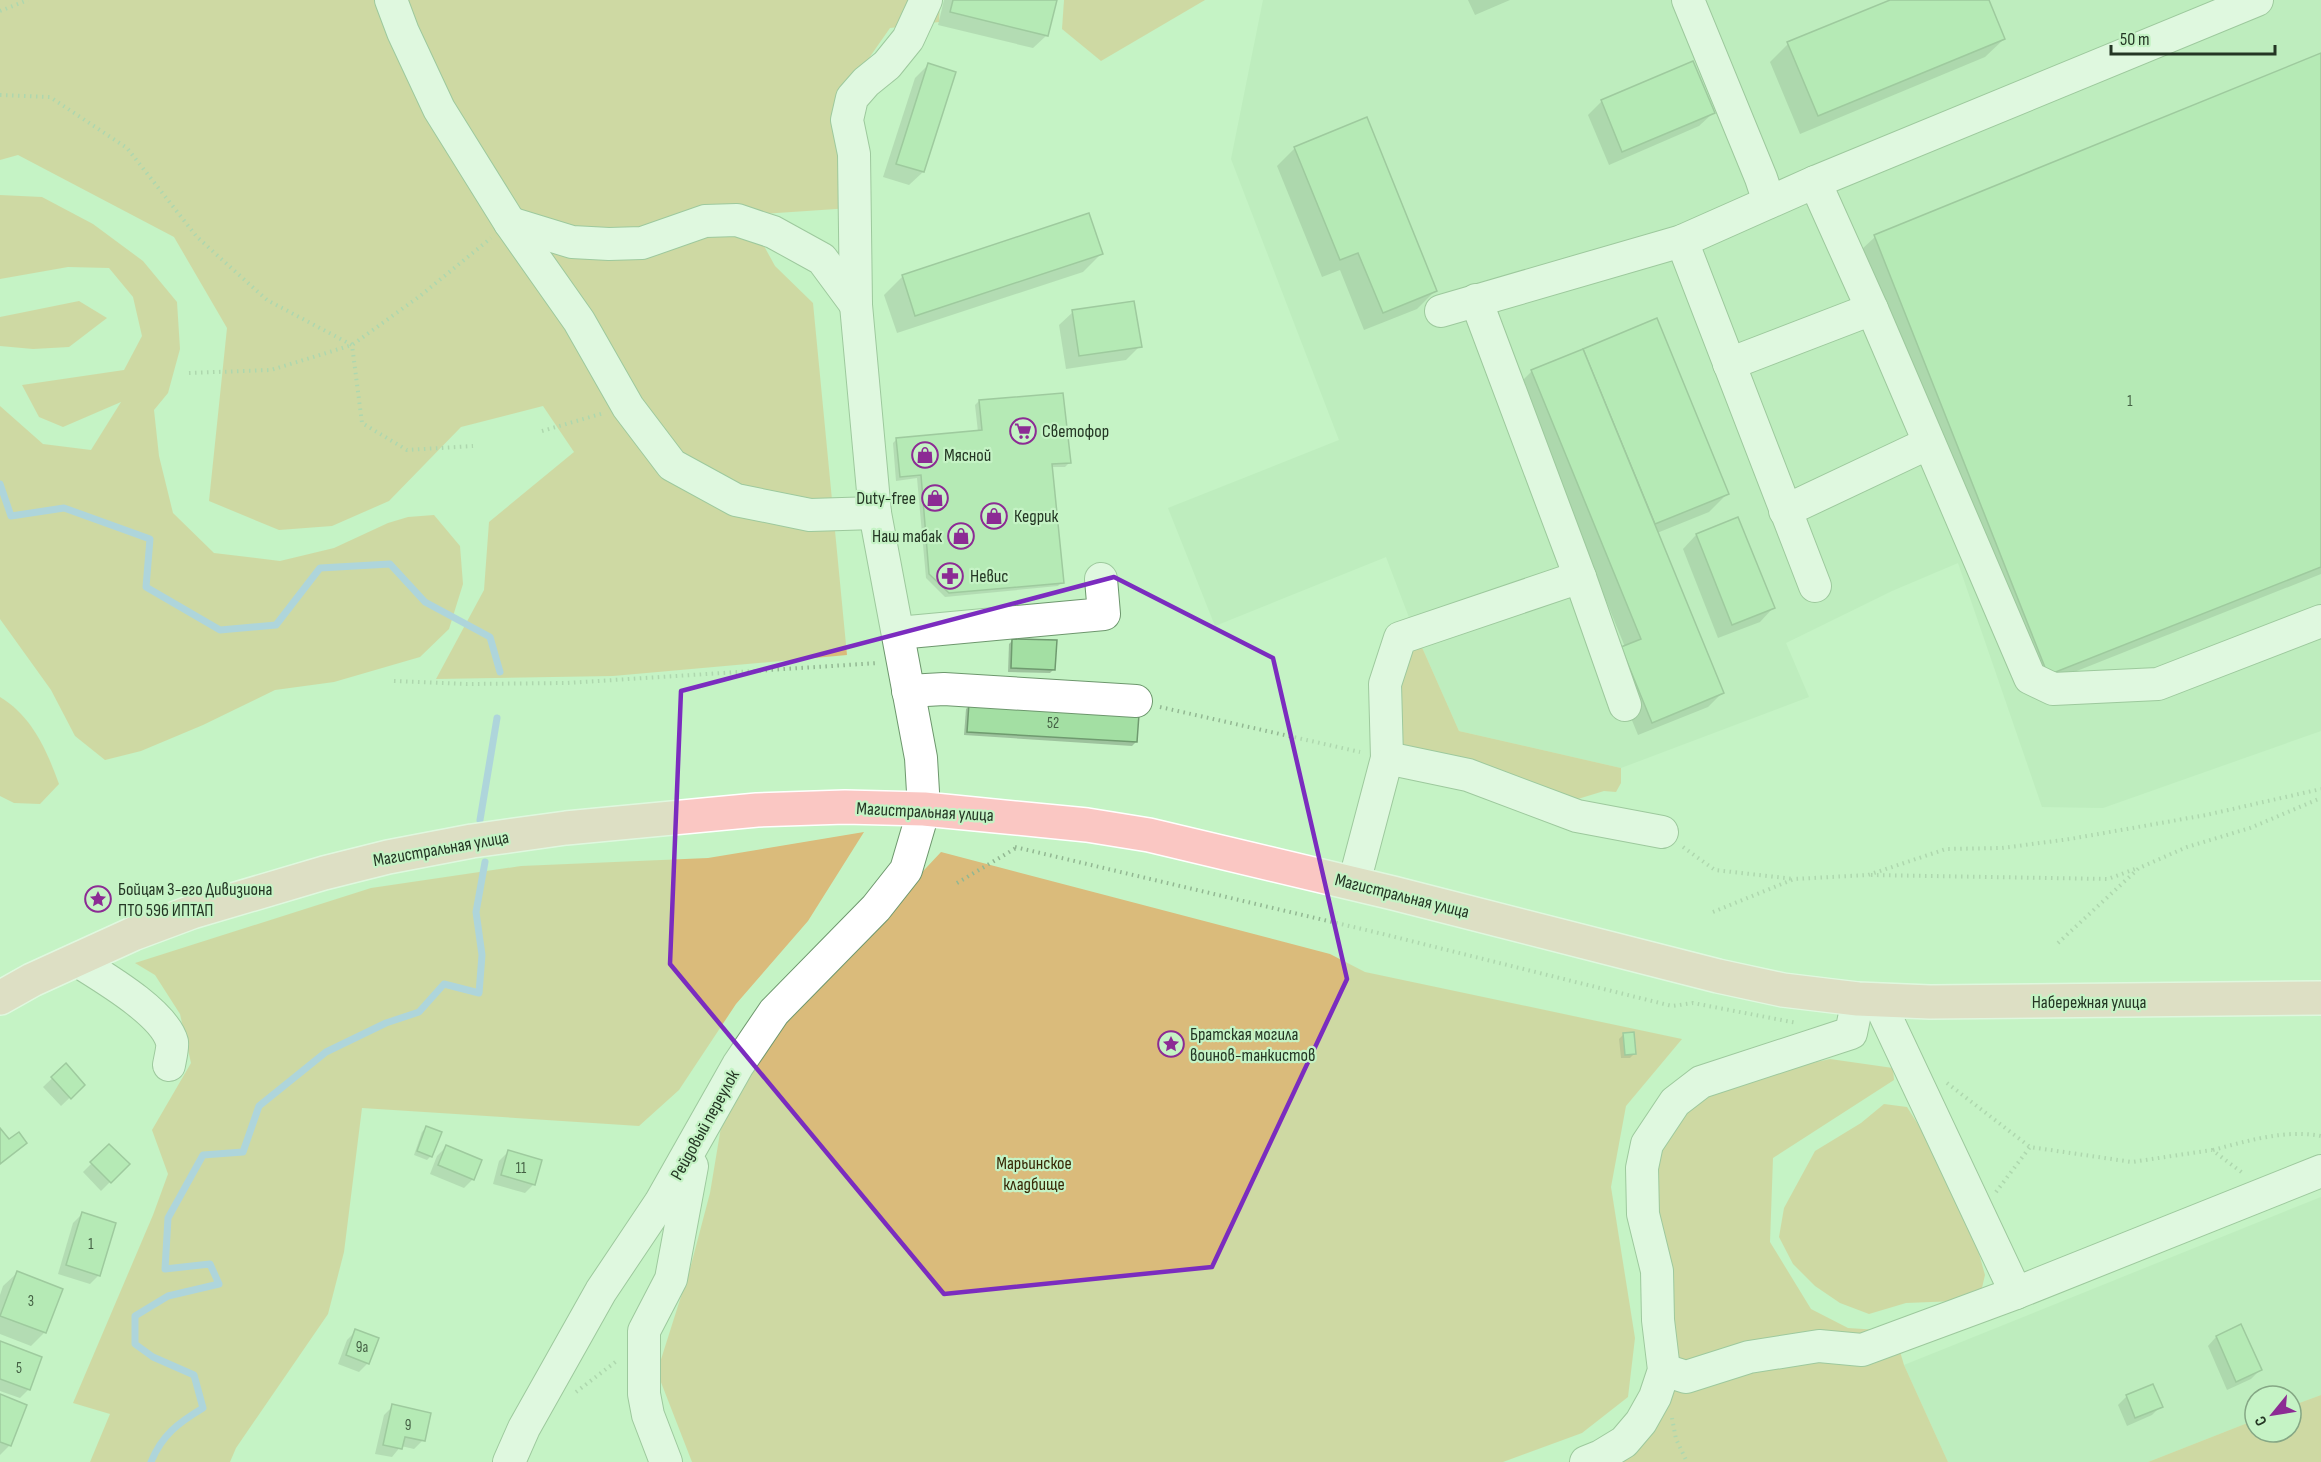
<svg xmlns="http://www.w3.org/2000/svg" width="2321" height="1462" viewBox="0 0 2321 1462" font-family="'Sofia Sans Condensed',sans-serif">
	<rect width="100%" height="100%" fill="#c5f3c5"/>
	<g fill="#b5e7b5">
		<path d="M1263 0H2321V731L2103 808 2042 807 1958 563 1892 591 1786 643 1809 697 1621 768 1459 731 1410 620 1386 557 1215 626 1168 508 1339 440 1231 159Z"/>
		<path d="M2321 1197V1395L2291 1406V1396H2255V1420L2148 1462H1948L1904 1365Z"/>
	</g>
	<g fill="#dabb7b">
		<path d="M0 0H940L939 22 890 28 839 101 851 208 747 215 775 266 813 303 847 655 613 676 436 679 484 590 489 522 574 452 543 406 461 427 389 501 332 526 279 530 209 501 227 328 174 237 18 155 0 160Z"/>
		<path d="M1064 0H1205L1101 61 1062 29Z"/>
		<path d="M0 195 42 197 93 224 143 261 177 302 180 349 168 393 154 410 159 456 173 513 214 553 280 561 334 548 388 523 408 517 434 515 460 546 463 584 449 629 420 657 334 682 275 690 203 725 141 751 105 760 75 736 51 690 0 619V406L43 444 91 450 121 402 63 427 39 417 22 385 124 370 142 336 133 297 109 268 68 267 0 279Z"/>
		<path d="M79 301 107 318 69 347 33 349 0 346V317Z"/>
		<path d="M1421 645 1459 731 1621 768V783L1616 792 1604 791 1568 802 1401 749C1397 720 1387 662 1421 645Z"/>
		<path d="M0 697C32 716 47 751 59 784L40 804 14 803 0 796Z"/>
		<path d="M864 832 808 921 736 1004 679 1090 639 1126 362 1108 344 1252 328 1314 236 1448 230 1462H90L110 1414 73 1403 153 1215 168 1174 152 1130 191 1063 180 1014 155 975 135 963 371 888 521 866 708 858Z"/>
		<path d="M941 852 1330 954 1365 972 1682 1039 1626 1106 1611 1187 1635 1338 1628 1397 1582 1433 1503 1462H692L657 1372 691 1265 710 1193 725 1103 779 1025Z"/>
		<path d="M1830 1059 1893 1068 1894 1080 1773 1158 1770 1242 1811 1309 1848 1328 1894 1331 1904 1365 1948 1462H1615L1658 1425 1673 1390 1674 1285 1651 1183 1662 1125 1718 1084Z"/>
		<path d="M1884 1104 1907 1107 1933 1148 1978 1250 1985 1275 1981 1292 1957 1301 1906 1303 1869 1314 1840 1303 1815 1286 1793 1264 1779 1237 1784 1208 1815 1151 1861 1123Z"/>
		<path d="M2321 1395V1462H2148L2255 1420V1432H2291V1406Z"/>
	</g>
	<g fill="#0003">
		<path d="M944 0H1056L1047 35 1033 48 938 25Z"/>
		<path d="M1468 0H1510L1475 15Z"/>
		<path d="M1893 0H1988L2004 39 1985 57 1800 134 1770 62 1788 44Z"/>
		<path d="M2321 55V574L2034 688 1861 250 1875 237Z"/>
		<path d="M1692 63 1713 113 1699 126 1609 165 1588 115 1601 102Z"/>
		<path d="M929 64 954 73 923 172 909 185 883 177 915 78Z"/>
		<path d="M1295 148 1435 291 1417 309 1364 330 1340 270 1322 277 1277 166Z"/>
		<path d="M1101 254 1083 272 897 333 884 295 903 276Z"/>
		<path d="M1073 312 1140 346 1126 360 1066 369 1059 325Z"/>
		<path d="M1656 320 1727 494 1709 512 1657 533 1722 693 1708 707 1638 735 1608 662 1625 647 1518 385 1532 371Z"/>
		<path d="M979 401 1069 463 1065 467H1051L1062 582 1058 586 945 597 926 578 917 478 896 481 893 443 897 439 978 432 975 405Z"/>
		<path d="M1738 519 1773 608 1760 622 1718 638 1683 549 1696 535Z"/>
		<path d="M1013 640 1054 669 1050 673 1008 672 1009 644Z"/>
		<path d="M970 705 1136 742 1132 746 964 735 966 709Z"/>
		<path d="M1623 1035 1634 1054 1630 1058H1621L1619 1039Z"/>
		<path d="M66 1065 83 1085 61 1106 43 1087Z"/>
		<path d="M426 1128 431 1156 427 1160 414 1155 422 1132Z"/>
		<path d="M109 1146 128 1164 101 1191 83 1172Z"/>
		<path d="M446 1147 473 1179 464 1188 430 1174 437 1156Z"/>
		<path d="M508 1152 534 1184 525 1193 493 1184 499 1161Z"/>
		<path d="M82 1214 99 1275 90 1284 58 1274 73 1223Z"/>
		<path d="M17 1273 61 1290 44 1333 31 1346 0 1334V1295L3 1286Z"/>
		<path d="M2240 1326 2260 1370 2251 1379 2227 1390 2208 1346 2216 1337Z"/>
		<path d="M356 1331 368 1363 359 1372 338 1364 347 1340Z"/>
		<path d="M0 1343 40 1358 29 1389 20 1398 0 1391Z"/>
		<path d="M0 1396 10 1445 0 1455Z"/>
		<path d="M2127 1396 2161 1406 2152 1415 2127 1426 2118 1405Z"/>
		<path d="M393 1406 423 1440 414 1449 401 1446 392 1457 375 1454 384 1415Z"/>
	</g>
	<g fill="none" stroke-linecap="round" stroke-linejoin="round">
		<g stroke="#92b2f5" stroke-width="7">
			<path d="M0 484 11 516 64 508 150 539 146 587 220 630 276 625 320 568 390 564 425 602 490 637 500 672"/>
			<path d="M480 820 497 718"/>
			<path d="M151 1462C162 1435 178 1423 203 1408L194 1375 153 1357 135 1344V1316L168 1296 219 1284 210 1264 165 1269 168 1218 203 1155 243 1152 259 1106 326 1052 386 1023 419 1012 444 984 479 993 482 955 476 912 485 862"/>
		</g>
	</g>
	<g fill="#a3dfa3" stroke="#6f9a6f" stroke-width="1.5">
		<path d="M953 0H1057L1048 36 950 12Z"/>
		<path d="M1890 0H1989L2005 39 1818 116 1787 42Z"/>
		<path d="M2321 53V567L2048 675 1874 235Z"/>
		<path d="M1693 61 1715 113 1622 152 1601 100Z"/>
		<path d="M928 63 956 72 924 172 896 164Z"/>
		<path d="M1367 117 1437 291 1383 313 1358 253 1340 260 1294 147Z"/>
		<path d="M1089 213 1103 254 915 316 902 275Z"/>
		<path d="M1134 301 1142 347 1079 356 1072 310Z"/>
		<path d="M1657 318 1729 494 1655 524 1583 349Z"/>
		<path d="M1583 349 1724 693 1652 723 1621 647 1641 639 1531 370Z"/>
		<path d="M1063 393 1071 463 1052 464 1064 583 949 593 929 574 921 475 900 477 896 438 982 430 979 400Z"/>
		<path d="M1738 517 1775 608 1732 625 1696 534Z"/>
		<path d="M1012 639 1057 640 1055 670 1011 668Z"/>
		<path d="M969 703 1139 714 1137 742 967 732Z"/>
		<path d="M1634 1032 1636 1054 1625 1055 1623 1033Z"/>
		<path d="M66 1063 85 1085 71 1099 51 1077Z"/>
		<path d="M426 1126 442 1132 432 1157 417 1151Z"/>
		<path d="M0 1128 9 1139 19 1132 27 1143 0 1164Z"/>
		<path d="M109 1144 130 1164 111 1183 90 1162Z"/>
		<path d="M446 1145 482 1160 474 1180 438 1165Z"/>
		<path d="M508 1150 542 1160 535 1185 501 1175Z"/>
		<path d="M82 1212 116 1223 100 1276 66 1265Z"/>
		<path d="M17 1271 63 1289 46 1333 0 1316Z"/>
		<path d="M2241 1324 2262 1370 2236 1382 2216 1336Z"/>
		<path d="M355 1329 379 1338 369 1364 346 1355Z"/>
		<path d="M0 1341 42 1357 30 1390 0 1379Z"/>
		<path d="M2153 1384 2163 1407 2135 1418 2126 1395Z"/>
		<path d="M0 1394 27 1405 11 1446 0 1442Z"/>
		<path d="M392 1404 431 1413 425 1441 405 1437 402 1449 383 1445Z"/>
	</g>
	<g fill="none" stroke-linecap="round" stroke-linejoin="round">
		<g stroke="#6d976d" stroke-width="34">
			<g id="minor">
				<path d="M391 0 403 32 439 109 510 223 579 321 628 407 672 465 736 500 810 515 875 513"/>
				<path d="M1688 0 1761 178 1769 202"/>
				<path d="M2257 0 1815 182 1872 309 2030 678 2053 689 2158 684 2321 621"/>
				<path d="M510 223 572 242 609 244 642 243 705 221 737 220 773 232 822 259 856 305"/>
				<path d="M1682 241 1815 586"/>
				<path d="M1476 300 1580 577 1625 705"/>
				<path d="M1441 311 1682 241 1815 182"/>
				<path d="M1729 364 1872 309"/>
				<path d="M1785 511 1929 443"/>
				<path d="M898 633 1104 614 1101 579"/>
				<path d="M908 691 944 689 1136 701"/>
				<path d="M1387 758 1468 775 1577 816 1662 832"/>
				<path d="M1354 883 1387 758 1385 684 1400 638 1580 577"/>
				<path d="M76 960C101 976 164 1012 172 1042 173 1048 170 1059 169 1065"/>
				<path d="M1878 1000 2016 1293"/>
				<path d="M1664 1370 1686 1377 1749 1357 1819 1346 1862 1350 2016 1293 2321 1171"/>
				<path d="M509 1462 524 1428 601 1291 660 1203 738 1065 774 1012 876 908 906 870 924 809 921 758 875 513 856 305 854 154 847 120 852 98 866 82 887 65 908 39 926 0"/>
				<path d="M666 1462 648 1415 644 1394V1331L671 1279 692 1166"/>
				<path d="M1586 1462 1601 1456 1624 1442 1641 1422 1655 1397 1664 1370 1658 1320 1657 1271 1643 1214 1642 1168 1647 1144 1675 1102 1701 1082 1851 1033 1858 999"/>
			</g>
		</g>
		<g stroke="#fff" stroke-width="36">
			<path id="major" d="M0 998 32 980 133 934 192 912 324 873 388 857 472 841 566 828 757 810 845 807 924 809 1087 825 1149 835 1393 893 1718 976 1783 990 1858 999 1930 1002 2321 998"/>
		</g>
		<g stroke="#92b792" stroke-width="4" stroke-dasharray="1.5 4.5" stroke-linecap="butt">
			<path d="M0 11 28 0"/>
			<path d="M0 95 50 97 127 148 197 237 267 300 352 345 362 423 407 450 473 446"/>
			<path d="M189 373 271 370 352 345 420 296 491 238"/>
			<path d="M542 431 604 413"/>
			<path d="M394 681 467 684 567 683 878 663"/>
			<path d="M1160 707 1360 752"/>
			<path d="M1015 847 1383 934 1672 1006 1693 1003 1797 1023"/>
			<path d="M1683 847 1715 870 1794 879"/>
			<path d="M1871 875 2108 879 2135 869"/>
			<path d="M957 883 1016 848"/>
			<path d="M1713 912 1794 879 1868 875 1946 849 2002 848 2070 839 2206 815 2321 789"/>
			<path d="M2058 943 2139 868 2187 847 2250 828 2321 798"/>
			<path d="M1947 1083 2030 1147 2132 1162 2212 1150 2244 1174"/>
			<path d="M2213 1150C2247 1141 2286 1129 2321 1136"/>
			<path d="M1996 1192 2030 1147"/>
			<path d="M576 1392 618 1360"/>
			<path d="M1672 1418 1676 1439 1687 1462"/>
		</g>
		<use href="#minor" stroke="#fff" stroke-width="32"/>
		<use href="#major" stroke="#fac7c3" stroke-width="33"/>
	</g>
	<path d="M0 0H2321V1462H0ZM1114 577 1273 658 1347 979 1212 1267 944 1294 670 964 681 691Z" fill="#c5f3c5" fill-opacity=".55" fill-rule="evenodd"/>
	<path fill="none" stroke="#7b2cbf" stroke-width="4.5" stroke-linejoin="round" d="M1114 577 1273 658 1347 979 1212 1267 944 1294 670 964 681 691Z"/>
	<defs>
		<g id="supermarket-ring" transform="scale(1.35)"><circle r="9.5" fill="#c5f3c5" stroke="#8c2b94" stroke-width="1.5"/><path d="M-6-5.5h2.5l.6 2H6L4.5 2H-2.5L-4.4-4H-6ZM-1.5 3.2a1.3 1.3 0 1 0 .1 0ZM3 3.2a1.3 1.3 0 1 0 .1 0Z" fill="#8c2b94"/></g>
		<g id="shop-ring" transform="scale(1.35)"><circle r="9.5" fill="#c5f3c5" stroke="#8c2b94" stroke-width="1.5"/><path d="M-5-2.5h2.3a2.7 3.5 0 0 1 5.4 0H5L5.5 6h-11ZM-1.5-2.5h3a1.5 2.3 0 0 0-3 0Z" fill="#8c2b94"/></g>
		<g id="pharmacy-ring" transform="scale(1.35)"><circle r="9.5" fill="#c5f3c5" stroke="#8c2b94" stroke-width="1.5"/><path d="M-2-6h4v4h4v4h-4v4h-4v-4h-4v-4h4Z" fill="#8c2b94"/></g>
		<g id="sight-ring" transform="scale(1.35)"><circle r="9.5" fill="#c5f3c5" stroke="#8c2b94" stroke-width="1.5"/><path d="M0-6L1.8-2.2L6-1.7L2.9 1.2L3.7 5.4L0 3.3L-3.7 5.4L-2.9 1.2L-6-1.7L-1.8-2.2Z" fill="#8c2b94"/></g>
	</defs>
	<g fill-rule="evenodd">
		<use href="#supermarket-ring" x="1023" y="431"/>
		<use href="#shop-ring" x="925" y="455"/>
		<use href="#shop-ring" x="935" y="498"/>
		<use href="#shop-ring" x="994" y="516"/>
		<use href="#shop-ring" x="961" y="536"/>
		<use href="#pharmacy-ring" x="950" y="576"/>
		<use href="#sight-ring" x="98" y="899"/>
		<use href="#sight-ring" x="1171" y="1044"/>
	</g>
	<g text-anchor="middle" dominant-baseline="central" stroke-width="4.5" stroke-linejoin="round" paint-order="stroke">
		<g font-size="15" fill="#446044">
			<text x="2130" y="401">1</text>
			<text x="1053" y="723">52</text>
			<text x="521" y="1168">11</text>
			<text x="91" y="1244">1</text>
			<text x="31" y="1301">3</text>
			<text x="362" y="1347">9а</text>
			<text x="19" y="1368">5</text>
			<text x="408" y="1425">9</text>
		</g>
		<g font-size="18" fill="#243624" stroke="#c5f3c5" text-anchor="start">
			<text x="1042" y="431">Светофор</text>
			<text x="944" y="455">Мясной</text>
			<text x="916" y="498" text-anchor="end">Duty-free</text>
			<text x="1014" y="516">Кедрик</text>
			<text x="942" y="536" text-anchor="end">Наш табак</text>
			<text x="970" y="576">Невис</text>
			<text x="118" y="889">Бойцам 3-его Дивизиона<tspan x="118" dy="21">ПТО 596 ИПТАП</tspan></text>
			<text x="1190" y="1034">Братская могила<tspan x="1190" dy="21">воинов-танкистов</tspan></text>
		</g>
		<g font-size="18" fill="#243624" stroke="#c5f3c5">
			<text transform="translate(925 812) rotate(3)">Магистральная улица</text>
			<text transform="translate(441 849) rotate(-10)">Магистральная улица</text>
			<text transform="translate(1402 896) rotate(14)">Магистральная улица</text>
			<text x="2089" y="1002">Набережная улица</text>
			<text transform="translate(705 1125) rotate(-61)">Рейдовый переулок</text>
		</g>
		<g font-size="18" fill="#372806" stroke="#c5f3c5">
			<text x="1034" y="1163">Марьинское<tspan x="1034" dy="21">кладбище</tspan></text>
		</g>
	</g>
	<g transform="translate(2273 1414) rotate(240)"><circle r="28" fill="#c5f3c5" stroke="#85a785" stroke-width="1.5"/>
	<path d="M0-4.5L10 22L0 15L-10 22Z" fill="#8c2b94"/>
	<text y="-9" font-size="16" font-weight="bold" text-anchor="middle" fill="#243624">С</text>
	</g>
	<path d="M2111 45v9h164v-9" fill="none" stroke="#243624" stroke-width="3"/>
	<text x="2120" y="45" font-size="18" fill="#243624" stroke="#c5f3c5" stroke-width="4.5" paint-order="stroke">50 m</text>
</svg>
